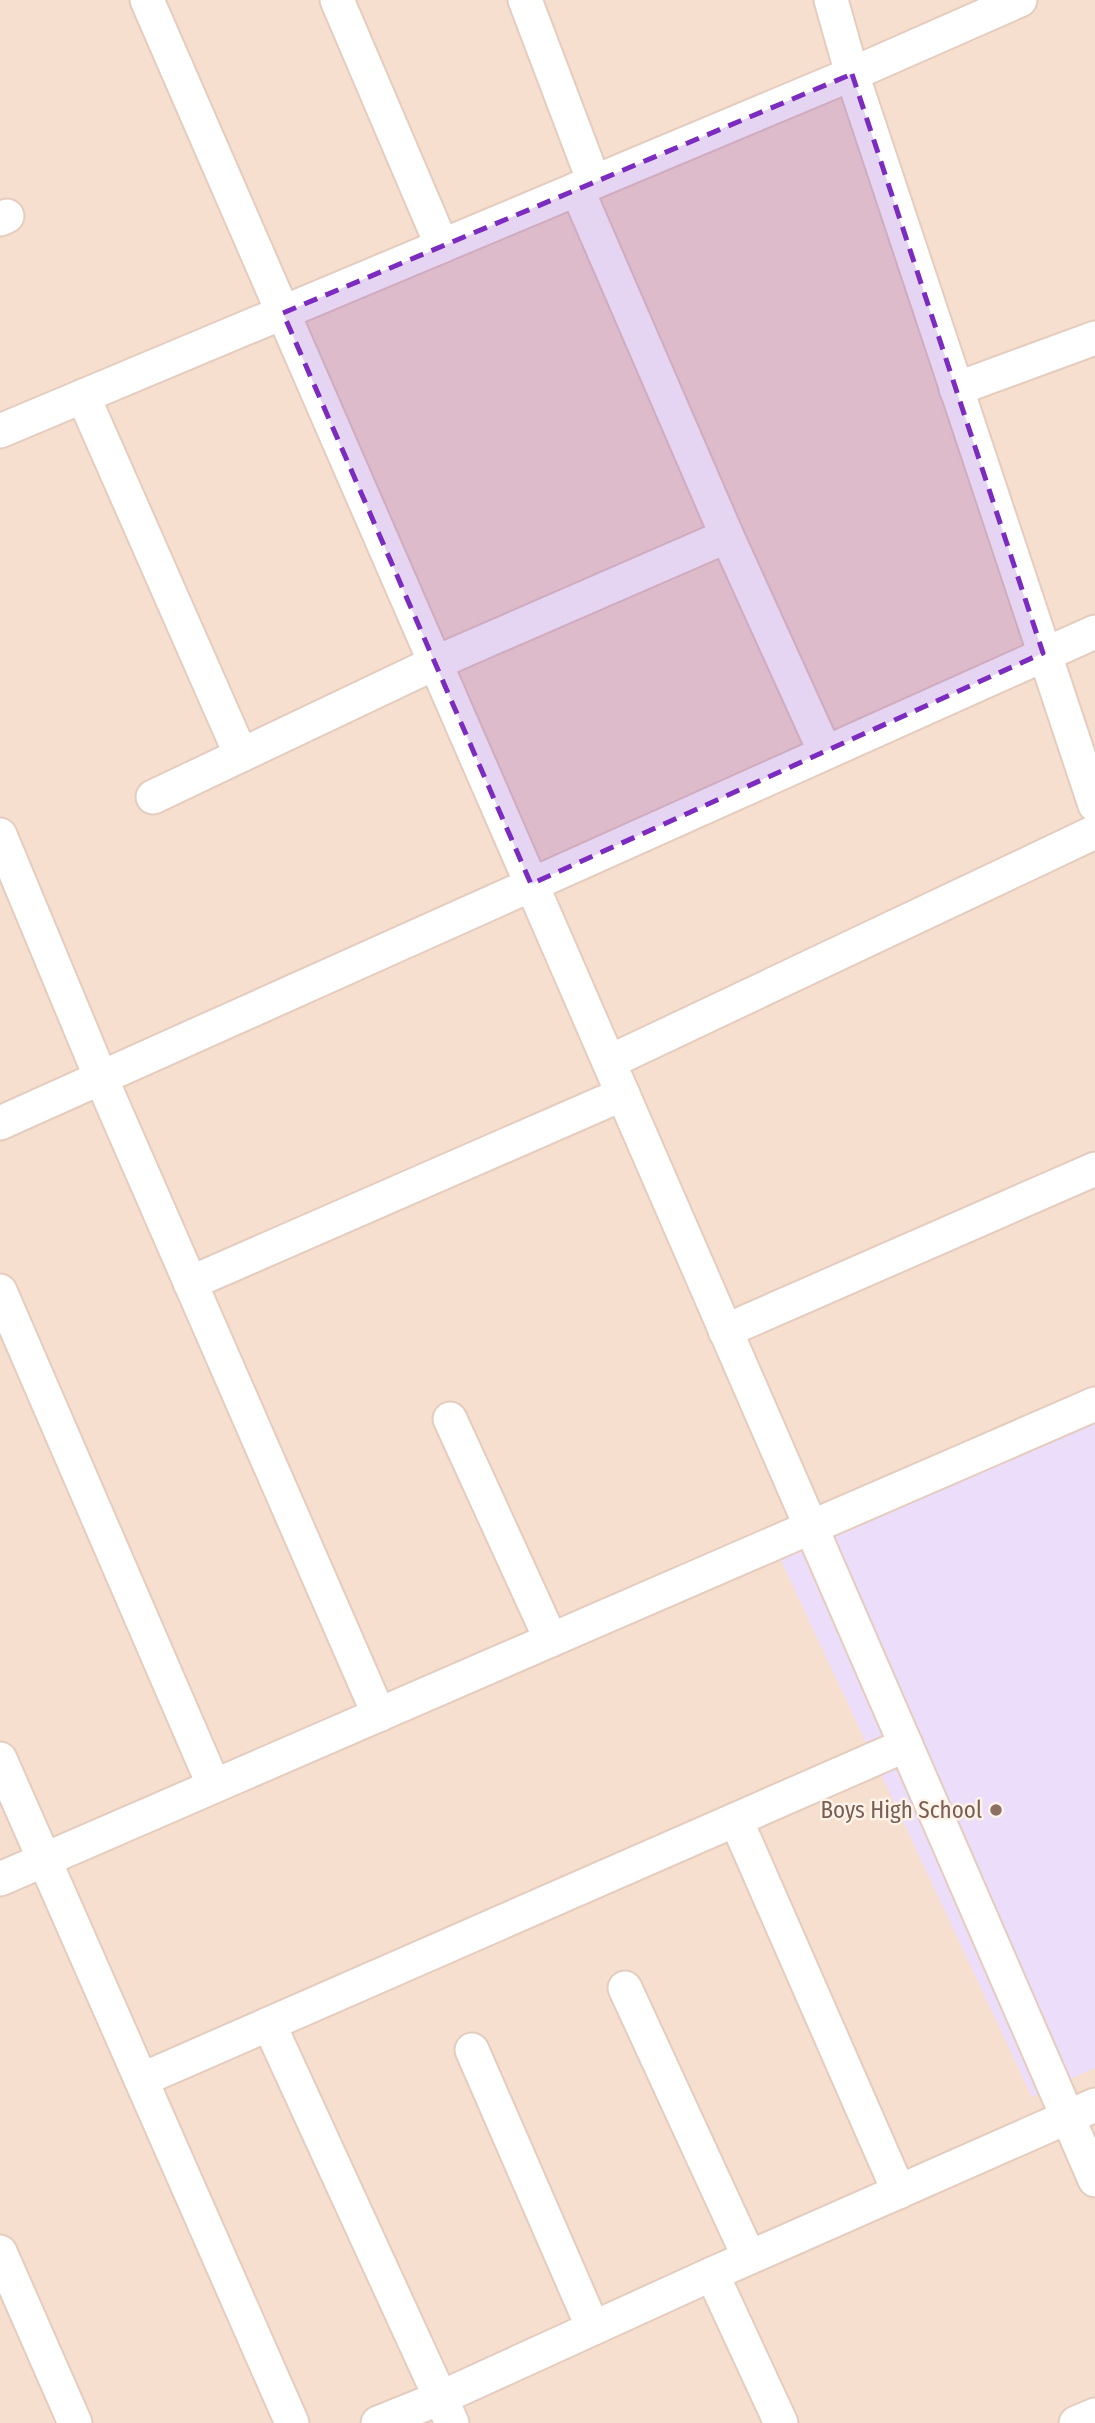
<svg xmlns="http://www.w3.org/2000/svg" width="1095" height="2423" viewBox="0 0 1095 2423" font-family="'Fira Sans Condensed',sans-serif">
	<rect width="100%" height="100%" fill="#feefe0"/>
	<rect fill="#f6dfce" x="0" y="0" width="1095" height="2423"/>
	<path fill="#ecddfa" d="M1095 1403V2068L1032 2097 777 1552Z"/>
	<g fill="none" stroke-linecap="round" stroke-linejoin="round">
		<g stroke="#e4ccbf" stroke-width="37">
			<g id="street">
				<path d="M147 0 1095 2180"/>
				<path d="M337 0 442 246"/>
				<path d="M525 0 594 182"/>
				<path d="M831 0 852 74 1095 805"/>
				<path d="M577 189 727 536 825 752"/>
				<path d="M0 219 7 216"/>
				<path d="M956 389 1095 338"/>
				<path d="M83 396 241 755"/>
				<path d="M0 431 852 74 1020 0"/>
				<path d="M153 797 435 663 727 536"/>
				<path d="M0 835 101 1078 379 1715"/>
				<path d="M609 1062 1095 832"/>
				<path d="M0 1123 1095 632"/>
				<path d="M190 1283 623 1094"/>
				<path d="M0 1291 214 1786"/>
				<path d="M725 1331 1095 1169"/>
				<path d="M450 1419 551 1640"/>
				<path d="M0 1759 292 2423"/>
				<path d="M736 1820 899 2192"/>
				<path d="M0 1879 1095 1404"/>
				<path d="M625 1988 749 2257"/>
				<path d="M269 2024 452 2423"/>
				<path d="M472 2050 593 2328"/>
				<path d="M141 2080 906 1745"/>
				<path d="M0 2252 75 2423"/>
				<path d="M712 2274 781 2423"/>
				<path d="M378 2423 440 2398 712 2274 1095 2105"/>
				<path d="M1076 2423 1095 2415"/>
			</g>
		</g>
		<use href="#street" stroke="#fff" stroke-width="33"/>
	</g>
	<path fill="#7b2cbf" fill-opacity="0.2" stroke="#7b2cbf" stroke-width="5" stroke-dasharray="14 9" stroke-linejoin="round" d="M852 74 1043 653 531 884 283 313Z"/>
	<circle fill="#8d6e63" stroke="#fff3e8" stroke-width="2.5" cx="996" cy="1810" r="7"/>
	<g text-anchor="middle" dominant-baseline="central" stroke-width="5" stroke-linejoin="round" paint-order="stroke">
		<g font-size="23" fill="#785e54" stroke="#fff3e8" text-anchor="end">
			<text x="982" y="1810">Boys High School</text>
		</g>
	</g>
</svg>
